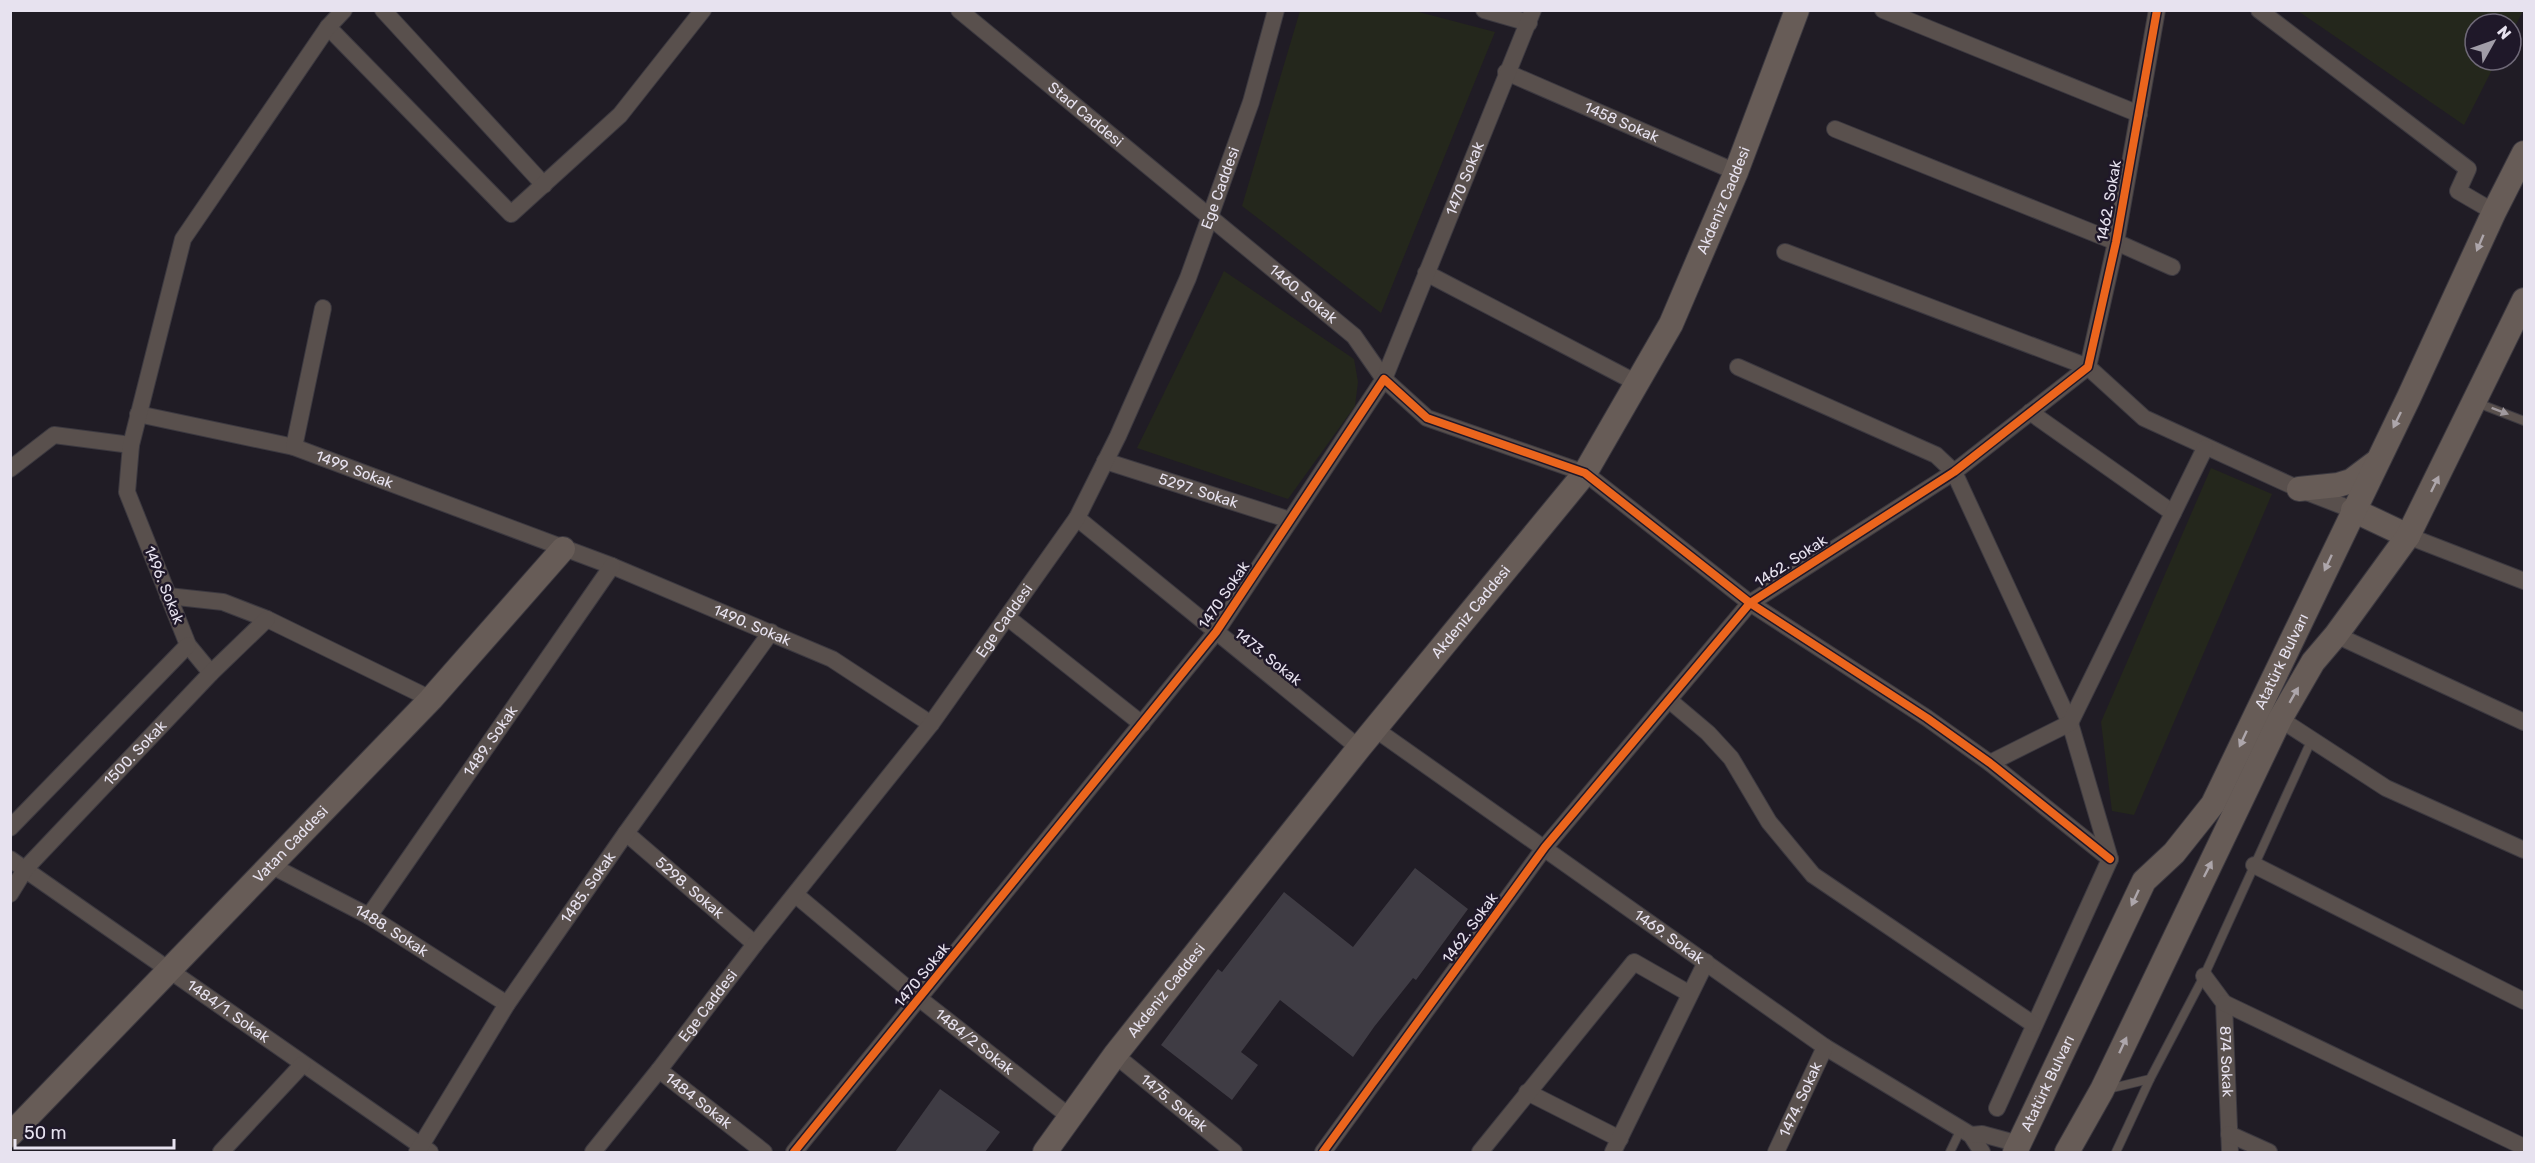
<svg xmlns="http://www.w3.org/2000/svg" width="2535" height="1163" viewBox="0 0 2535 1163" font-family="Rubik,sans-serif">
	<rect width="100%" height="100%" fill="#201c25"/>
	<g fill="#24271c">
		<path d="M1300 11H1415L1495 32 1381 313 1242 206Z"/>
		<path d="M2298 11H2523L2511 34V24H2475V60H2497L2464 125Z"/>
		<path d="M1224 271 1354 359 1358 382 1355 406 1288 499 1137 448Z"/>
		<path d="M2211 468 2272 494 2134 815 2112 811 2101 722Z"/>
	</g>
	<g fill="#3f3c44">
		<path d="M1415 868 1468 909 1416 980 1413 978 1374 1027 1353 1057 1280 1000 1241 1052 1258 1065 1232 1100 1161 1045 1218 969 1222 972 1284 892 1353 947Z"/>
		<path d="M940 1089 1000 1132 985 1152H895Z"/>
	</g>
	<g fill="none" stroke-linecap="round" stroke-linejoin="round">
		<g stroke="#3c3940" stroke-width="10">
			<g id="lane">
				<path d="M2475 402 2524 421"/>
				<path d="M2108 1089 2150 1079 2204 976 2312 739"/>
				<path d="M1950 1152 1961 1129"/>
				<path d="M2116 1152 2150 1079"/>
			</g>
		</g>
		<g stroke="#3c3940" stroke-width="18">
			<g id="street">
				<path d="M383 10 544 185"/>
				<path id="s1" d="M959 10 1354 336 1384 379"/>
				<path d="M1484 10 1529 23"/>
				<path d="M1883 10 2139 114"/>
				<path d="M2259 10 2468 169 2458 191 2494 212"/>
				<path d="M328 27 511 214 620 115 703 10"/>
				<path id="s2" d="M1506 72 1736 172"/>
				<path d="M1835 129 2116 242 2172 267"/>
				<path d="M1785 252 2088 367 2144 418 2299 489 2353 510"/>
				<path d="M1426 273 1637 383"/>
				<path d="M1738 367 1936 455 1954 472 2070 723 2110 859 1997 1108"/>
				<path id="s3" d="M1384 379 1533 10"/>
				<path d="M2030 412 2173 513"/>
				<path id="s4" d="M138 414 294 447 612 566 832 659 931 724"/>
				<path d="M294 447 323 308"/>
				<path id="s5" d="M1105 461 1290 520"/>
				<path d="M10 469 54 435 131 445"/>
				<path d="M1077 518 1359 748"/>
				<path d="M2408 536 2524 581"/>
				<path d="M168 596 223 602 267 619 431 699"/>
				<path d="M1007 617 1142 724"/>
				<path d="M2336 635 2524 722"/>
				<path d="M211 673 188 645 127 492 131 445 183 239 328 27 344 10"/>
				<path d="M1669 700 1708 733 1731 758 1769 822 1813 875 2033 1024"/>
				<path d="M2280 719 2386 788 2524 850"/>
				<path id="s6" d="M1375 729 1825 1047 1971 1135 1982 1152"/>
				<path d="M1990 763 2070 723 2205 448"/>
				<path d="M10 828 188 645"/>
				<path id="s7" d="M626 833 755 944"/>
				<path id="s8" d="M10 859 430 1152"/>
				<path id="s9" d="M270 865 369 916 507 1004"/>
				<path d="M2254 865 2524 1001"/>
				<path id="s10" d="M10 894 26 868 211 673 267 619"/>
				<path id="s11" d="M796 895 920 999 1070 1117"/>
				<path id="s12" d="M369 916 612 566"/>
				<path id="s13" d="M2204 976 2224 1003 2230 1152"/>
				<path d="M2224 1003 2524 1147"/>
				<path id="s14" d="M1115 1055 1234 1152"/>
				<path id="s15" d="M659 1070 764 1152"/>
				<path d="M1527 1092 1620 1139"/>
				<path d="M2229 1134 2269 1152"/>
				<path d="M1971 1135 1982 1134 2019 1144"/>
				<path d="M221 1152 303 1064"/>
				<path id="s16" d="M417 1152 507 1004 626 833 771 632"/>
				<path id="s17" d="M593 1152 659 1070 755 944 931 724 1077 518 1118 436 1188 278 1251 102 1276 10"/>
				<path d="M794 1152 1216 632 1384 379 1427 418 1585 473 1750 603 1927 718 1990 763 2110 859"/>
				<path d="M1323 1152 1545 847 1750 603 1954 472 2088 367 2116 242 2157 10"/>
				<path d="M1480 1152 1634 962 1690 994"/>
				<path d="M1613 1152 1706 962"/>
				<path id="s18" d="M1776 1152 1825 1047"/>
			</g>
		</g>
		<g stroke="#3c3940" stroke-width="26">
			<g id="secondary">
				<path d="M2299 489 2338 485 2351 481 2375 463"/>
				<path d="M2353 510 2408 536"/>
				<path id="s19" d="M10 1135 431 699 563 549"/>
				<path id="s20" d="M1045 1152 1115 1055 1359 748 1585 473 1671 324 1736 172 1797 10"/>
				<path id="s21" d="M2015 1152 2144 881 2174 853 2213 804 2409 397 2494 212 2524 153"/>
				<path d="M2067 1152 2102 1090 2280 719 2313 662 2336 635 2408 536 2524 300"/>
			</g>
		</g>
		<use href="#lane" stroke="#59504d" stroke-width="8"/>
		<use href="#street" stroke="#59504d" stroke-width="16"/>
		<use href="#secondary" stroke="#675c57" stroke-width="24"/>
		<g stroke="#1f1829" stroke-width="11">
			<g id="cycleway">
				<path d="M794 1152 1216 632 1384 379 1427 418 1585 473 1750 603 1927 718 1990 763 2110 859"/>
				<path d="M1323 1152 1545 847 1750 603 1954 472 2088 367 2116 242 2157 10"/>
			</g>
		</g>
		<use href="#cycleway" stroke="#eb651d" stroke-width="8"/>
	</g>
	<defs><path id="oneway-solid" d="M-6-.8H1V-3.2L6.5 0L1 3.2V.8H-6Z" transform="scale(1.5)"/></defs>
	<g fill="#ada6ab">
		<use href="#oneway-solid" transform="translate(2480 243) rotate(113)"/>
		<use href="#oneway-solid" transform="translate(2397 420) rotate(116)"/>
		<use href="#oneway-solid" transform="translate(2435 484) rotate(-64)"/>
		<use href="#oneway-solid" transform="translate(2328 563) rotate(115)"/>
		<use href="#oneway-solid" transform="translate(2294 695) rotate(-60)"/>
		<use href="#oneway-solid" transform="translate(2243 739) rotate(115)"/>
		<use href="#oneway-solid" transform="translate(2208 869) rotate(-63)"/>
		<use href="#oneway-solid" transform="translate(2135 898) rotate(115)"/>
		<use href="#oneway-solid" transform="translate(2123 1045) rotate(-65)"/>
	</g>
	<use fill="#a0999e" href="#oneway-solid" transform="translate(2500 411) rotate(21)"/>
	<g text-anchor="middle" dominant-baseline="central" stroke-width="5" stroke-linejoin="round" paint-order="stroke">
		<g font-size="15" fill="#e7e2ef" stroke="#1f1829">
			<text stroke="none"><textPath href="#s1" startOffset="164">Stad Caddesi</textPath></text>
			<text stroke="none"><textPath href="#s2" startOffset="126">1458 Sokak</textPath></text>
			<text stroke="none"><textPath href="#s3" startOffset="216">1470 Sokak</textPath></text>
			<text stroke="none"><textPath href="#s17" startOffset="1158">Ege Caddesi</textPath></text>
			<text stroke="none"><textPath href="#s20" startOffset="1174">Akdeniz Caddesi</textPath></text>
			<text transform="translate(2109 201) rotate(-80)">1462. Sokak</text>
			<text stroke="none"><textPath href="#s1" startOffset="446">1460. Sokak</textPath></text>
			<text stroke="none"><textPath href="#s4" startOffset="224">1499. Sokak</textPath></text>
			<text stroke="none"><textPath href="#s5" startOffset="98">5297. Sokak</textPath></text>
			<text transform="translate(1791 561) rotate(-33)">1462. Sokak</text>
			<text transform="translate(164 585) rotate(68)">1496. Sokak</text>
			<text transform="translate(1224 595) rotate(-56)">1470 Sokak</text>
			<text stroke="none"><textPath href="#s20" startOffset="688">Akdeniz Caddesi</textPath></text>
			<text stroke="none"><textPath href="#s17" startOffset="672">Ege Caddesi</textPath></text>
			<text stroke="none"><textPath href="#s4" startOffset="651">1490. Sokak</textPath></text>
			<text transform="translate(1268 657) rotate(39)">1473. Sokak</text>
			<text stroke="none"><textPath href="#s21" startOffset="562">Atatürk Bulvarı</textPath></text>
			<text stroke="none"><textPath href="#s12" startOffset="213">1489. Sokak</textPath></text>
			<text stroke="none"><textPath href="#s10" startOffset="189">1500. Sokak</textPath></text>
			<text stroke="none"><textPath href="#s19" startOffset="404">Vatan Caddesi</textPath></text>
			<text stroke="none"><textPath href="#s16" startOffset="315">1485. Sokak</textPath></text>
			<text stroke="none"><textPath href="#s7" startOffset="84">5298. Sokak</textPath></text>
			<text transform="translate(1470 928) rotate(-54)">1462. Sokak</text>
			<text stroke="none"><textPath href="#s9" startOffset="138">1488. Sokak</textPath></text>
			<text stroke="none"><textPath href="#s6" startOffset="360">1469. Sokak</textPath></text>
			<text transform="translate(922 975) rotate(-51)">1470 Sokak</text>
			<text stroke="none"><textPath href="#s20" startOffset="202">Akdeniz Caddesi</textPath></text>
			<text stroke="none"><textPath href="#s17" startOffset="186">Ege Caddesi</textPath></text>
			<text stroke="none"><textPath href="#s8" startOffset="266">1484/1. Sokak</textPath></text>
			<text stroke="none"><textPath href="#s11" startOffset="231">1484/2 Sokak</textPath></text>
			<text stroke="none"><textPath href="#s13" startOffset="92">874 Sokak</textPath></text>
			<text stroke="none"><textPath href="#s21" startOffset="76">Atatürk Bulvarı</textPath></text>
			<text stroke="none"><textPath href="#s15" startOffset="50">1484 Sokak</textPath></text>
			<text stroke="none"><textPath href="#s18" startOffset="58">1474. Sokak</textPath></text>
			<text stroke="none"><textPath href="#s14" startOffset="76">1475. Sokak</textPath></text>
		</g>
	</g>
	<rect width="2535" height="1163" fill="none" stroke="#e7e2ef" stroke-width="24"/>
	<g transform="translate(2493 42) rotate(50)"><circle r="28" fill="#1f1829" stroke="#6f6978" stroke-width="1.5"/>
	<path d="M0-4.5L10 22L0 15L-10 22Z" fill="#a19da8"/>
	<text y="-9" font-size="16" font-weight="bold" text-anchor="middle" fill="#e7e2ef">N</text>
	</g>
	<path d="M15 1139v9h159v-9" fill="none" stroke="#e7e2ef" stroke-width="3"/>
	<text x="24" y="1139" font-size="18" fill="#e7e2ef" stroke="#1f1829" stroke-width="4.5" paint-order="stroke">50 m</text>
</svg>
